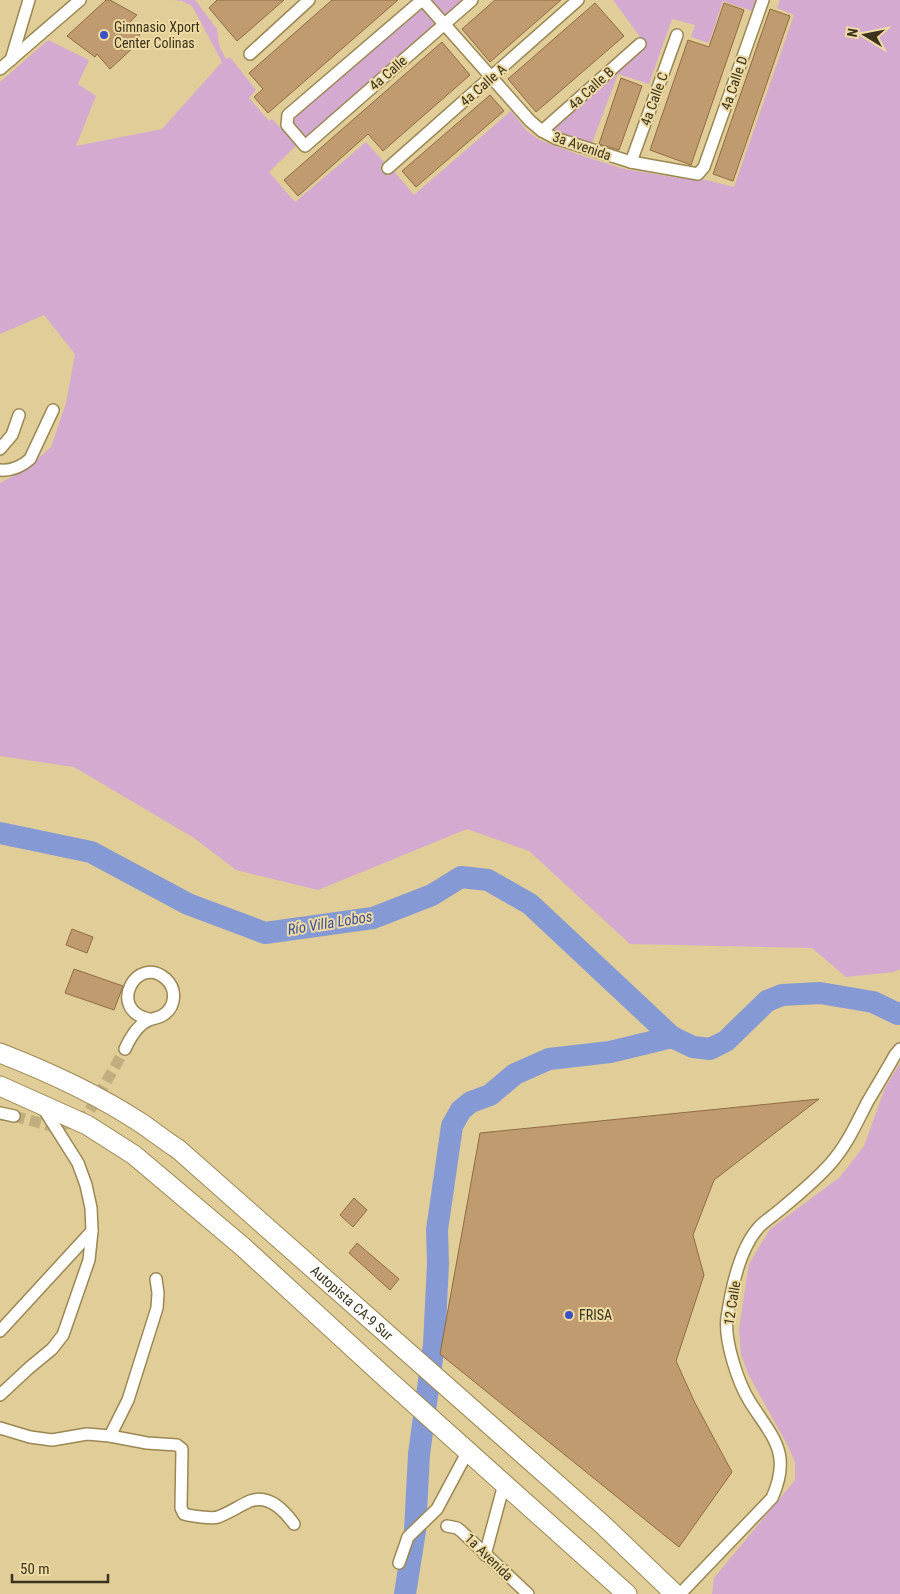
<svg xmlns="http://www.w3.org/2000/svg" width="900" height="1594" viewBox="0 0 900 1594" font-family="'Roboto Condensed',sans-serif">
	<rect width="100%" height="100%" fill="#e1cd97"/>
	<g fill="#d5aad1">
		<path d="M173 0H195L217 29 219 45 226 59 230 57 256 90 249 98 269 121 272 119 297 145 269 172 295 202 366 142 384 162 380 166 388 176 394 171 414 195 511 111 527 131 540 140 577 154 624 169 673 177 693 180 702 179 734 187 794 15 777 8 780 0H900V969L894 972 846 977 812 948 630 944 529 851 467 829 318 890 236 870 194 838 74 767 0 756V483L26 469 51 447 66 403 75 354 44 315 0 334V82L48 40 89 60 78 84 96 96 76 146 162 129 222 62 192 6 182 1Z"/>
		<path d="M422 0H472L305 146 288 115Z"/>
		<path d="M613 0H756L752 11 723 1 709 43 691 37 695 25 672 19 649 84 618 74 592 143 557 132 554 129 646 45Z"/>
		<path d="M900 1063V1594H712L714 1578 795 1480V1462L788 1446 748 1374 741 1354 739 1329 749 1264 770 1229 840 1177 864 1146 885 1088Z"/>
	</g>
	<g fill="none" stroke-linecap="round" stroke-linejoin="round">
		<g stroke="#8599d5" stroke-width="22">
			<path d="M0 833 91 852 188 904 265 933 373 918 432 895 461 877 488 880 530 904 672 1037 693 1047 710 1049 726 1041 767 1001 782 995 820 993 873 1002 898 1014 900 1013"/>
			<path d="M405 1594 415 1531 419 1454 434 1344 438 1264 437 1230 452 1126 461 1110 471 1102 490 1095 515 1074 549 1059 610 1052 672 1037"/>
		</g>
	</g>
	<g fill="#c09b70" stroke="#8f6c42">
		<path d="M106 0H110L137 15 129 23 140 33 136 45 110 69 97 54 95 57 67 36Z"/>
		<path d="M217 0H284L237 41 209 8Z"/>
		<path d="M332 0H398L268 113 254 97 263 89 249 73Z"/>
		<path d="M495 0H561L490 62 462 29Z"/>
		<path d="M595 3 624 36 536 112 508 79Z"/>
		<path d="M724 3 744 10 691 165 650 150 688 40 709 47Z"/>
		<path d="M770 9 790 16 733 181 713 174Z"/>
		<path d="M442 42 470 75 383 151 368 134 298 196 284 180Z"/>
		<path d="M621 78 642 86 619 150 599 144Z"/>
		<path d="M490 95 504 111 416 187 402 171Z"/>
		<path d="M72 929 93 937 87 953 66 945Z"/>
		<path d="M74 969 123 986 114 1010 65 993Z"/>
		<path d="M819 1099 714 1180 693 1235 704 1275 676 1361 695 1403 732 1472 679 1547 440 1354 480 1133Z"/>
		<path d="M354 1198 367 1210 353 1227 340 1215Z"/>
		<path d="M357 1243 399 1279 390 1290 349 1253Z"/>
	</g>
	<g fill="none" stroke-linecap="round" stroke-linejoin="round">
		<path stroke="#c0ae7f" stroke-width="11" stroke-dasharray="11 5.5" stroke-linecap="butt" d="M14 1116 51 1126 74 1123 87 1115 125 1049"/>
		<g stroke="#9a8753" stroke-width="14">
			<g id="minor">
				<path d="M422 0 288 115 287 125 305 146 472 0"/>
				<path d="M423 0 530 121 542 131 555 138 631 162 698 174 704 167 763 0"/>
				<path d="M250 54 309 0"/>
				<path d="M11 60 29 0"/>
				<path d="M0 69 80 0"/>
				<path d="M542 131 640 44"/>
				<path d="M631 162 677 35"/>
				<path d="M388 168 578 0"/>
				<path d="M0 449 12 435 19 415"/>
				<path d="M0 470C12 471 21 467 30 459L53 410"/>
				<path d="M125 1049C130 1038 137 1025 149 1020 154 1018 159 1018 163 1015 176 1007 177 989 166 979 137 953 106 1010 149 1019"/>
				<path d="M0 1113 14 1116"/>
				<path d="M0 1331 92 1231"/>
				<path d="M0 1395 29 1368 52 1349 63 1335 89 1260 92 1231 91 1208 86 1185 78 1163 42 1106"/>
				<path d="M0 1428 30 1437 52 1440 87 1434 110 1436 147 1443 177 1445 182 1449 181 1508 184 1514C191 1516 212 1519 218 1517 229 1513 239 1506 250 1501 269 1494 284 1510 294 1524"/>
				<path d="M110 1436 128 1400 157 1308 158 1293 156 1279"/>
				<path d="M447 1526 457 1528 461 1531 528 1594"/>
				<path d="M485 1555 504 1484"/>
				<path d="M399 1563 408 1537 437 1509 468 1451"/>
				<path d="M680 1594 772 1498C792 1453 773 1438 750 1402 738 1383 724 1340 727 1318 731 1290 740 1247 760 1226 766 1220 774 1215 781 1209 798 1195 816 1180 831 1163 847 1145 857 1122 868 1101 877 1086 886 1071 895 1055L900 1049"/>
			</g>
		</g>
		<g stroke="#9a8753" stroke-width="21">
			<g id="trunk">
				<path id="s1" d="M0 1053C49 1072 97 1094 141 1123 153 1131 165 1141 178 1149L602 1524 675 1594"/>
				<path d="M0 1086 87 1125 134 1155 243 1247 387 1379 627 1594"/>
			</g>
		</g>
		<use href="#minor" stroke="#fff" stroke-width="11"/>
		<use href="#trunk" stroke="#fff" stroke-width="19"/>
	</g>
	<g fill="#3a51c3" stroke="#eedaa3" stroke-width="2">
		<circle cx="104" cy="35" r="5"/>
		<circle cx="569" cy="1315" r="5"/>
	</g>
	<g text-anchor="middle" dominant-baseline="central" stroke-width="4" stroke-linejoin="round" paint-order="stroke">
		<g font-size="14" fill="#3b331d" stroke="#eedaa3" text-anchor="start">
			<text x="114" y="27">Gimnasio Xport<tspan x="114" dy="16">Center Colinas</tspan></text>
			<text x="579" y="1315">FRISA</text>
		</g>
		<g font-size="14" fill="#3b331d" stroke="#eedaa3">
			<text transform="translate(388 73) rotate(-41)">4a Calle</text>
			<text transform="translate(734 83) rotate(-71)">4a Calle D</text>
			<text transform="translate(483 85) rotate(-41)">4a Calle A</text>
			<text transform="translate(591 88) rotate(-42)">4a Calle B</text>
			<text transform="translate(654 99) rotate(-70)">4a Calle C</text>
			<text transform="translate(582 146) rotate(19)">3a Avenida</text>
			<text stroke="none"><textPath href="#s1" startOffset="435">Autopista CA-9 Sur</textPath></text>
			<text transform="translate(732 1303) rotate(-81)">12 Calle</text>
			<text transform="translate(489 1557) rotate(44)">1a Avenida</text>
		</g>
		<g font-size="15" font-style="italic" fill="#3d519a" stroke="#eedaa3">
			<text transform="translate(330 923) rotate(-9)">Río Villa Lobos</text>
		</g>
	</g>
	<g transform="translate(865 35) rotate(280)" stroke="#eedaa3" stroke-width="4" paint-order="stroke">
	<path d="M0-4L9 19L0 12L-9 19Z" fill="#3b331d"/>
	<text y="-8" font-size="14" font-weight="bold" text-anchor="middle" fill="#3b331d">N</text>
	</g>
	<path d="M12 1574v8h96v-8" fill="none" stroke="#3b331d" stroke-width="2.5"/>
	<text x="20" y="1574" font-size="15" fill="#3b331d" stroke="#eedaa3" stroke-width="4" paint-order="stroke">50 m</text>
</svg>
